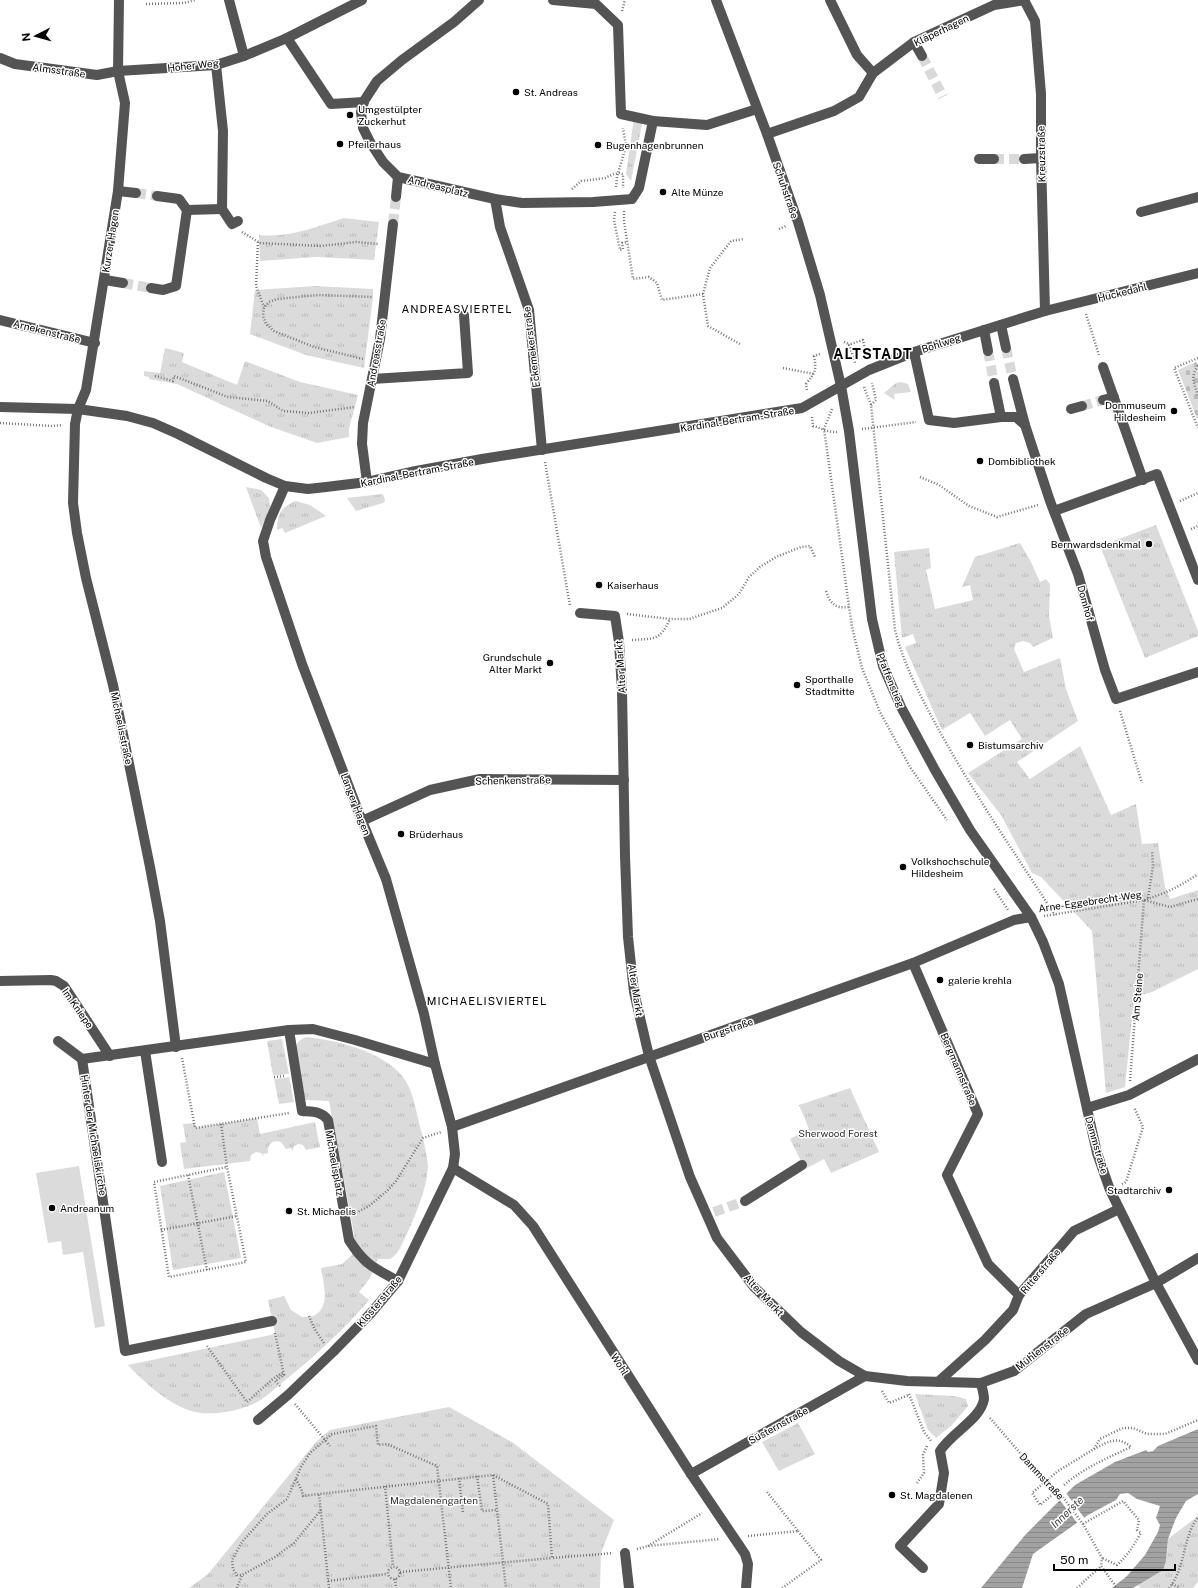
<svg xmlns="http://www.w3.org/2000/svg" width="1198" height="1588" viewBox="0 0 1198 1588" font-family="'Public Sans',sans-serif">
	<defs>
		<pattern id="grass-tufts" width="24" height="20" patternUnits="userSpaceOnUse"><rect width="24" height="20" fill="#dbdbdb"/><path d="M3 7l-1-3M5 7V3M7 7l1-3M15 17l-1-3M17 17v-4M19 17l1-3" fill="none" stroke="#bababa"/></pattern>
		<pattern id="cemetery-stones" width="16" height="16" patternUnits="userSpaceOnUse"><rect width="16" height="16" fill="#dbdbdb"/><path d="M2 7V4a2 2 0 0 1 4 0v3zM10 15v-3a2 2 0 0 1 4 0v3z" fill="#bababa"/></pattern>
		<pattern id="water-rules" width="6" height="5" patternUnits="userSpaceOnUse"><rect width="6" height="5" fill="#a2a2a2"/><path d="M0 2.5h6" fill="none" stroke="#8a8a8a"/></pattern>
	</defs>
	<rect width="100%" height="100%" fill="#fff"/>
	<g fill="url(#grass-tufts)">
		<path d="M634 118 643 119 631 181 626 174Z"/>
		<path d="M344 218 379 222 374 260 317 257 260 261 259 235C289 238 316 227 344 218Z"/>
		<path d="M315 286 373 289V297L364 368 306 355 250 334 255 290Z"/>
		<path d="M165 348 184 353 182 362 237 385 245 361 300 382 358 395 349 428V437L317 443 271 427 177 384 149 379V377L144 376V371L160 373Z"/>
		<path d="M901 382 908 384 911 392 894 394 895 400 884 393 896 383Z"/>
		<path d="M246 487 261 490 269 498 270 509 261 528Z"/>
		<path d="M382 494 384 496 385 501 383 503 356 511 347 498Z"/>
		<path d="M295 501 310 505 326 516 285 533 282 528 277 530C277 514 281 508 295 501Z"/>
		<path d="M1156 525 1198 631V636L1145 658 1100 546Z"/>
		<path d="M1020 543 1031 562 1040 582 1046 579 1050 584 1049 616 1053 638 1033 647 1030 643 1023 641 1016 643 1014 649 1024 672 1060 658 1066 689 1078 721 1017 762 1030 779 1080 746 1111 815 1136 804 1142 844 1158 843 1165 887 1170 899 1198 890V969L1152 992 1134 997 1125 1087 1106 1093 1092 931 1041 877 1032 873 1001 815 968 773 1022 739 1010 720 985 736 970 713 942 730 905 647 916 643 913 634 902 638 894 552 929 548 931 568 926 570 935 609 973 600 970 585 962 587 975 557Z"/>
		<path d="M306 1037C337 1040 384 1052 403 1077 411 1087 414 1101 417 1114 420 1128 428 1153 428 1168 426 1191 416 1213 407 1234 402 1243 399 1254 390 1259H378L370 1278 359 1292 369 1300C343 1331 314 1357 283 1382 273 1390 262 1401 251 1405 234 1412 206 1417 188 1410 166 1402 144 1382 128 1365L275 1334 268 1300 284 1296 291 1310 302 1317C306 1317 312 1317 315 1315 331 1306 323 1282 321 1268L342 1264 352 1255 354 1234 329 1101 305 1100 295 1047 299 1041Z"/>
		<path d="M282 1039 289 1074 273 1075 267 1041Z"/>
		<path d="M289 1077 294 1102 279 1104 274 1079Z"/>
		<path d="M850 1088 879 1152 831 1173 824 1159 805 1169 790 1139 809 1129 799 1105Z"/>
		<path d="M257 1118 260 1134 315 1122 320 1147 306 1150 303 1145 298 1144 294 1146 292 1151 291 1148 286 1149 281 1142C273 1139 267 1144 268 1153L263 1154 264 1157 261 1153 256 1152 251 1155 250 1161 184 1169 180 1143 186 1142 183 1124 194 1123 196 1128Z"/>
		<path d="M224 1172 241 1258 173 1270 160 1186Z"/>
		<path d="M915 1394 954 1396 966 1399 968 1406 952 1425 936 1438 928 1430Z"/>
		<path d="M449 1407 512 1442 614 1520 601 1553 600 1588H189L208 1574 316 1442 330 1430Z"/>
		<path d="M798 1423 815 1454 779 1471 762 1442Z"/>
		<path d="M1198 1516V1582L1193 1588H1140L1137 1584C1167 1569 1166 1572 1168 1539Z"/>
	</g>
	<path fill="url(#cemetery-stones)" d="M1196 362 1198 365V421L1178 370Z"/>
	<path fill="#dbdbdb" d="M79 1166 105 1326 95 1328 83 1252 63 1255 61 1241 48 1243 36 1173Z"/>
	<path fill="url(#water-rules)" d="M1198 1429V1494L1186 1501 1176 1518 1168 1539 1166 1561 1163 1570 1133 1588H1112L1127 1576 1145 1555 1158 1532 1160 1525 1156 1518 1160 1506 1137 1499 1128 1493 1120 1494 1116 1500 1088 1515 1033 1554 1022 1588H981L1026 1534 1075 1485 1115 1462 1146 1450 1148 1452 1153 1451 1158 1446Z"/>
	<path fill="#fff" d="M1066 1493 1085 1519 1078 1524 1059 1499Z"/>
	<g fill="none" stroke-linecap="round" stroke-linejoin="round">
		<g stroke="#d9d9d9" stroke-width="10" stroke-dasharray="10 5" stroke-linecap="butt">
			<path d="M922 56 943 97"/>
			<path d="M994 159H1024"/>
			<path d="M136 193 157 196"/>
			<path d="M393 224 396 197"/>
			<path d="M123 283 151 288"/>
			<path d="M1006 348 1013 379"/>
			<path d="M988 351 994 383"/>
			<path d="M1082 406 1103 400"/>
			<path d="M714 1212 745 1201"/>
		</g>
		<g stroke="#767676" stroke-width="2.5" stroke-dasharray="1 2" stroke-linecap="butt">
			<path d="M146 4 184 3 195 0"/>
			<path d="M622 11 625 0"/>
			<path d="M616 187 617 177 626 146 623 128"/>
			<path d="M572 189 581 181 605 178 614 174 619 173 623 174V188"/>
			<path d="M624 211V221L633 279 649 277 657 283 662 300 703 294 708 326 740 344"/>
			<path d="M615 212 614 220 620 250 623 249"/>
			<path d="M779 229 786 226"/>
			<path d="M242 232 260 243 321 246 356 242 378 244"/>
			<path d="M258 242 256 286 264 307"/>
			<path d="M623 249 622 243 627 242"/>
			<path d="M703 294 710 268 731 241 744 239"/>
			<path d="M1086 314 1099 355"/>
			<path d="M844 342 849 344 855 363"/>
			<path d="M848 345 863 340 867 358"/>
			<path d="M1198 358 1174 368 1198 428"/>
			<path d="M363 359 314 347 274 331 266 324 263 316 264 307 269 302 277 299 318 295 373 297"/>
			<path d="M1198 366C1190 376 1194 384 1198 395"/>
			<path d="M783 368 814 374"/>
			<path d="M155 376 173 381 174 376 228 397 268 401 283 411 309 413 355 407"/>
			<path d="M864 387 871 405 895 630C904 666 922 699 940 732 975 795 1015 854 1055 915"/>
			<path d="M807 390 806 384C815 373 817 370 814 356L820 354"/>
			<path d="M871 405 876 400 872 383"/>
			<path d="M832 409 824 429 852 627 862 668 880 712 910 767 947 820"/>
			<path d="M812 417 813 426C821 428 830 433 837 432"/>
			<path d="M0 423 52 426 63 425"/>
			<path d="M862 429 916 422"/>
			<path d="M545 462 570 606"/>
			<path d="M920 477 939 485 969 506 997 517 1038 505"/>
			<path d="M1180 501 1198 493"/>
			<path d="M1191 529 1198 526"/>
			<path d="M826 591C830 603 835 609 849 607"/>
			<path d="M627 614 670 619H689L722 608 739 594 749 577 760 567 776 557 801 547 810 546 815 557"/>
			<path d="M632 640C654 638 659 642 670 619"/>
			<path d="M1120 711 1142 783"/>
			<path d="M994 889 1008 910"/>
			<path d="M1148 898 1153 866 1152 851"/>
			<path d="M1144 900C1164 894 1181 886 1198 874"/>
			<path d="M1044 916 1144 900 1170 907 1198 899"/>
			<path d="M182 1058 195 1128 289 1113"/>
			<path d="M274 1077 284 1076"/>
			<path d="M1130 1081 1144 900"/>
			<path d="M221 1124 227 1167 246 1262 169 1277 154 1182 227 1167"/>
			<path d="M188 1175 207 1270"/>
			<path d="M1122 1184 1126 1182 1143 1127 1134 1107"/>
			<path d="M356 1213 369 1206 387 1191 396 1181 423 1138 441 1132"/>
			<path d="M161 1230 237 1216"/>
			<path d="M309 1316 314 1328 324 1343"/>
			<path d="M275 1333 284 1375 275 1381 280 1386"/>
			<path d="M207 1346 247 1402 274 1378 284 1372"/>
			<path d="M882 1391 889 1403 909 1395"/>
			<path d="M909 1394 924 1432 931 1441"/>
			<path d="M295 1404 330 1446"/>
			<path d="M990 1418 1045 1482 1059 1492 1083 1524 1102 1558 1101 1566 1117 1588"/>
			<path d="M493 1475 506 1588"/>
			<path d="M477 1476 482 1511 497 1510"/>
			<path d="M459 1478 463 1513"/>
			<path d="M296 1479 302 1491 303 1496 319 1494"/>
			<path d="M917 1483 924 1473 923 1455 927 1446"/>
			<path d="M1064 1485C1084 1468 1107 1458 1131 1447 1117 1435 1108 1442 1094 1449"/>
			<path d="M385 1486 393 1566"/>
			<path d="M1051 1496 1040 1505 1032 1493 1058 1471 1094 1449 1100 1439 1112 1433 1123 1428H1133L1147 1434H1165L1198 1420"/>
			<path d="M321 1510 294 1543 275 1557 242 1575H237L233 1569 232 1560 242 1542 267 1514 287 1499 301 1467 310 1453 332 1434 376 1426 378 1445 387 1444 437 1466 451 1588"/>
			<path d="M1083 1524 1123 1501 1139 1520 1137 1530 1141 1533C1134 1545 1128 1555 1117 1565L1102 1558"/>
			<path d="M748 1536 798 1531 767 1492"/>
			<path d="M648 1546 702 1513"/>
			<path d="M637 1549 648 1546 720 1539"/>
			<circle cx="394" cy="1573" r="6"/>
			<path d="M400 1572 552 1558"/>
			<path d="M395 1579 396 1588"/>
			<path d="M328 1581 387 1574"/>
			<path d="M1172 1584 1180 1588"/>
			<path d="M237 1588 242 1575"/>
			<path d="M329 1588 319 1494 493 1475 548 1504 552 1558 613 1553"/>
			<path d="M782 1588 821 1560 798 1531"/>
			<path d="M1077 1588 1101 1566"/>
			<path d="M1169 1588C1186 1568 1182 1538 1198 1517"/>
		</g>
		<g stroke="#545454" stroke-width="10">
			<path d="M119 0 118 71 125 103 118 191 86 390 78 409 75 424 73 503 77 533 86 578 113 685 150 867 160 921 176 1047"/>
			<path d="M229 0 244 56"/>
			<path d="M479 0 454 22 402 60 377 81 364 101 361 112 363 128 370 142 383 162 398 177 495 199 522 203 593 202 632 199 639 188 653 121"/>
			<path d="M553 0 596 4 618 25 621 114 653 121 707 125 757 109"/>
			<path d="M716 0 767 134 798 222 820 295 841 386 849 431 872 619 883 666 901 707 935 770 970 830 1031 917 1043 942 1059 984 1097 1153 1110 1190 1156 1283 1198 1360"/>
			<path d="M830 0 857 55 873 73"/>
			<path d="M1024 0 1035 21 1041 94V158L1045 311"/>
			<path d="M287 38 331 104 364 102"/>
			<path d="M914 42 922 56"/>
			<path d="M0 58 15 64 97 75 118 71 216 65 244 56 287 38 362 0"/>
			<path d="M216 65 223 131 222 209 232 224 238 221"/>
			<path d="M767 134 834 111 859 97 873 73 914 42 994 5 1025 0"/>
			<path d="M979 159H994"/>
			<path d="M1024 159 1041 158"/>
			<path d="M118 191 136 193"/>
			<path d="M396 197 398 177"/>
			<path d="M495 199 500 227 529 310 542 450"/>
			<path d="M187 210 222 209"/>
			<path d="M1141 212 1198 197"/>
			<path d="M105 280 123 283"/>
			<path d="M151 288 163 290 176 286 187 210 179 199 157 196"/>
			<path d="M0 320 95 343"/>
			<path d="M1001 325 1006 348"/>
			<path d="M984 330 988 351"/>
			<path d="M914 352 929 420 954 423 1001 417H1016L1025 425 1050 501 1078 574 1105 670 1116 699 1198 672"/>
			<path d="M1103 367 1143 480"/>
			<path d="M372 379 468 373 464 315"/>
			<path d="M1013 379 1025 425"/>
			<path d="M994 383 1001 417"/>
			<path d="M1103 400 1114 397"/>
			<path d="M0 407 78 409 127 416 153 423 178 434 266 478 285 486 308 489 326 487 367 482 416 471 482 459 802 408 869 370 914 352 1045 311 1198 273"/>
			<path d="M1071 409 1082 406"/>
			<path d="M367 482 362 444 363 423 380 339 393 224"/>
			<path d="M1054 511 1157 474 1198 580"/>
			<path d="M580 613 615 616 619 642 622 690 625 856 628 937 634 992 649 1056 690 1177 717 1238 754 1287 801 1332 839 1361 865 1376 907 1381 981 1383"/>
			<path d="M362 821 430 790 480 779 624 780"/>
			<path d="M913 963 978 1114 947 1175 988 1264 1019 1295"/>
			<path d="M0 981 51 980 56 981 64 986 110 1056"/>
			<path d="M289 1030 302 1111C313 1112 321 1111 328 1120L349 1240C364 1264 374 1268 398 1281"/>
			<path d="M58 1041 82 1059"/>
			<path d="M145 1051 162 1162"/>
			<path d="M82 1059 125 1351 272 1321"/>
			<path d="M82 1059 289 1030 313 1029 355 1040 435 1064"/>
			<path d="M1087 1108 1129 1095 1198 1059"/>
			<path d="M452 1127 913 963 1014 920 1031 917"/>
			<path d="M453 1168 514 1205 533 1226 691 1474 745 1554 748 1564 746 1588"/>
			<path d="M745 1201 802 1165"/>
			<path d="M938 1382 985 1340 1013 1310 1019 1295 1074 1231 1119 1209"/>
			<path d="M258 1420 288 1395 333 1352 371 1313 398 1281 453 1168 455 1154 452 1127 435 1064 424 1014 386 879 362 821 302 664 266 557 263 541 270 520 285 486"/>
			<path d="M691 1474 865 1376"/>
			<path d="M625 1553 629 1588"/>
			<path d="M923 1568 900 1546 939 1504 944 1473 940 1451C951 1433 981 1419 984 1399 984 1394 982 1388 981 1383L1014 1371 1086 1314 1156 1283 1198 1258"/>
		</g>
	</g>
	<g fill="#000" stroke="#fff" stroke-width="1.5">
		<circle cx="516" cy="92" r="4"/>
		<circle cx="350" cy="115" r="4"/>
		<circle cx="340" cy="144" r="4"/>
		<circle cx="598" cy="145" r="4"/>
		<circle cx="663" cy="192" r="4"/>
		<circle cx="1174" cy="411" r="4"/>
		<circle cx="980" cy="461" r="4"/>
		<circle cx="1149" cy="544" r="4"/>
		<circle cx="599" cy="585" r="4"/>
		<circle cx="550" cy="663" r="4"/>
		<circle cx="797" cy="685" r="4"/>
		<circle cx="970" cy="745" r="4"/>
		<circle cx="401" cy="834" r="4"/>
		<circle cx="903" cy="867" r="4"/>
		<circle cx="940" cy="980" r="4"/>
		<circle cx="1169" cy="1190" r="4"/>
		<circle cx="52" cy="1208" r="4"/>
		<circle cx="289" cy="1211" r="4"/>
		<circle cx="892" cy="1495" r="4"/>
	</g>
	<g text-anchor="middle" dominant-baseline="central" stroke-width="3" stroke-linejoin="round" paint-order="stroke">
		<g font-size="10" fill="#000" stroke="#fff">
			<text transform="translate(941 30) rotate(-26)">Kläperhagen</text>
			<text transform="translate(193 65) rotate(-6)">Hoher Weg</text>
			<text transform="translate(59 70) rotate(8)">Almsstraße</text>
			<text transform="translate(1041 154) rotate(-91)">Kreuzstraße</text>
			<text transform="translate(438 186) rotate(14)">Andreasplatz</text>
			<text transform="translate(786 190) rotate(71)">Schuhstraße</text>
			<text transform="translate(110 241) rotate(-81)">Kurzer Hagen</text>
			<text transform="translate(1122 292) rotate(-14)">Hückedahl</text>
			<text transform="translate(47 331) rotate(14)">Arnekenstraße</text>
			<text transform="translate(941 343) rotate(-18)">Bohlweg</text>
			<text transform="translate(531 347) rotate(-97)">Eckemekerstraße</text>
			<text transform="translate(376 353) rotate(-80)">Andreasstraße</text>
			<text transform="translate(737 419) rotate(-9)">Kardinal-Bertram-Straße</text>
			<text transform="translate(417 472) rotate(-11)">Kardinal-Bertram-Straße</text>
			<text transform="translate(1086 603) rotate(74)">Domhof</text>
			<text transform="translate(620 667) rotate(-94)">Alter Markt</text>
			<text transform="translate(891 680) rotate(68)">Pfaffenstieg</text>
			<text transform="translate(122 728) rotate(78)">Michaelisstraße</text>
			<text transform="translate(513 780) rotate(-1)">Schenkenstraße</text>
			<text transform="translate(356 804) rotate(69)">Langer Hagen</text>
			<text transform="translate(1090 901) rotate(-8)">Arne-Eggebrecht-Weg</text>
			<text transform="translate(636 990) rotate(81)">Alter Markt</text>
			<text transform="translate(1137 997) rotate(-85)">Am Steine</text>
			<text transform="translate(78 1008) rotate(55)">Im Kniepe</text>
			<text transform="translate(728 1029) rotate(-19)">Burgstraße</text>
			<text transform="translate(959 1069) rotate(67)">Bergmannstraße</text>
			<text transform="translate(94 1135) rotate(81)">Hinter der Michaeliskirche</text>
			<text transform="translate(1097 1145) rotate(74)">Dammstraße</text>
			<text transform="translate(335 1163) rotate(80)">Michaelisplatz</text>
			<text transform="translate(1040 1271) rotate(-50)">Ritterstraße</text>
			<text transform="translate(764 1295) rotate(47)">Alter Markt</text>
			<text transform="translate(379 1301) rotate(-50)">Klosterstraße</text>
			<text transform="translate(1042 1348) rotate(-38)">Mühlenstraße</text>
			<text transform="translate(620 1364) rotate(58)">Wohl</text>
			<text transform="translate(778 1425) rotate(-29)">Süsternstraße</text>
			<text transform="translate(1042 1476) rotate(47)">Dammstraße</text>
		</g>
		<g font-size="10" fill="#000" stroke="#fff" text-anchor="start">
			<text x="524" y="92">St. Andreas</text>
			<text x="358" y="109">Umgestülpter<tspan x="358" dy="12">Zuckerhut</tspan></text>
			<text x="348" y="144">Pfeilerhaus</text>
			<text x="606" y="145">Bugenhagenbrunnen</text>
			<text x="671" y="192">Alte Münze</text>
			<text x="1166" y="405" text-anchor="end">Dommuseum<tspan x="1166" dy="12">Hildesheim</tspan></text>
			<text x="988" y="461">Dombibliothek</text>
			<text x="1141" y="544" text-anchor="end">Bernwardsdenkmal</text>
			<text x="607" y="585">Kaiserhaus</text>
			<text x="542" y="657" text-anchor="end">Grundschule<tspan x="542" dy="12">Alter Markt</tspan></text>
			<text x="805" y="679">Sporthalle<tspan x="805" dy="12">Stadtmitte</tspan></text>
			<text x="978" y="745">Bistumsarchiv</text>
			<text x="409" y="834">Brüderhaus</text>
			<text x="911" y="861">Volkshochschule<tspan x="911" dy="12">Hildesheim</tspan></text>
			<text x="948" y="980">galerie krehla</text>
			<text x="1161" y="1190" text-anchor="end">Stadtarchiv</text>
			<text x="60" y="1208">Andreanum</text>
			<text x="297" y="1211">St. Michaelis</text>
			<text x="900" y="1495">St. Magdalenen</text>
		</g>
		<g font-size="10" fill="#323232" stroke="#fff">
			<text x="838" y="1133">Sherwood Forest</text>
			<text x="434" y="1500">Magdalenengarten</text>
		</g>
		<g font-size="11" letter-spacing="1" fill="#000" stroke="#fff">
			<text x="457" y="309">ANDREASVIERTEL</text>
			<text x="487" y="1001">MICHAELISVIERTEL</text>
		</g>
		<g font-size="11" font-style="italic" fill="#434343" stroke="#fff">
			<text transform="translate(1067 1512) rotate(-44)">Innerste</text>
		</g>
		<g font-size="14" font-weight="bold" letter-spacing="1" fill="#000" stroke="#fff">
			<text x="873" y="354">ALTSTADT</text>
		</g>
	</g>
	<g transform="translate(36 36) rotate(264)" stroke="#ffffff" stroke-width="3" paint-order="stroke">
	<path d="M0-3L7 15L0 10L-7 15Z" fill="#000000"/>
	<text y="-6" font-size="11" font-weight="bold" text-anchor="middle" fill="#000000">N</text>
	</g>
	<path d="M1054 1564v6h121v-6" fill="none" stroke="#000000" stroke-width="2"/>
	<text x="1060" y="1564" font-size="12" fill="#000000" stroke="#ffffff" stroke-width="3" paint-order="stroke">50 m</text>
</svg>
